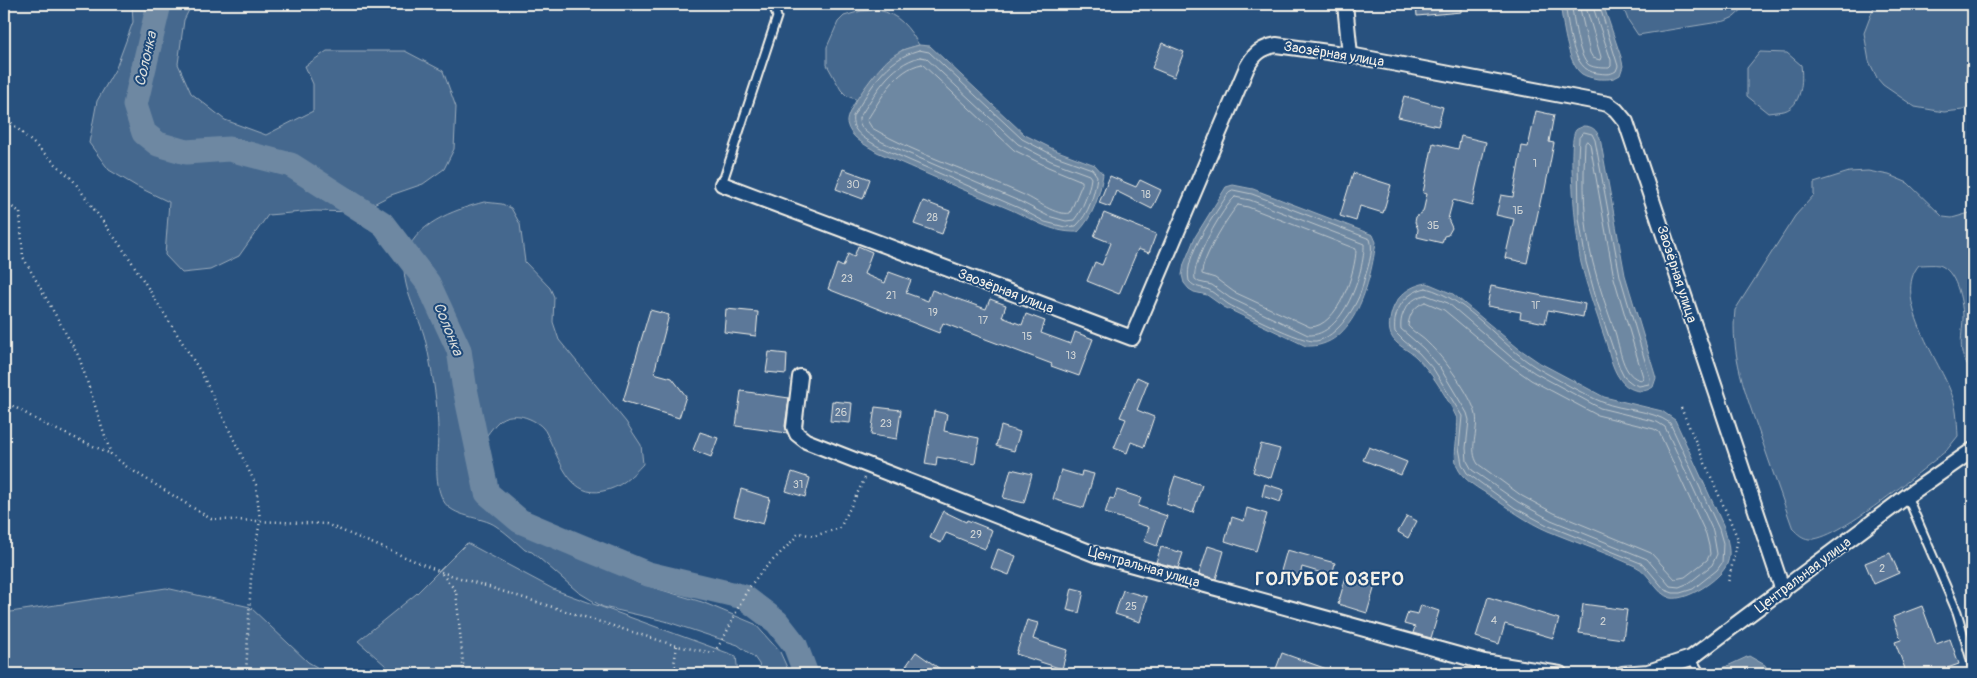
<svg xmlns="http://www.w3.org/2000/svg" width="1977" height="678" viewBox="0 0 1977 678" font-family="Pangolin,sans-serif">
	<rect width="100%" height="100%" fill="#28517e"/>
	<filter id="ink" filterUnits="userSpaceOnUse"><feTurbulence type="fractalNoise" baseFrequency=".02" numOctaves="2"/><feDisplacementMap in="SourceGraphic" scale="10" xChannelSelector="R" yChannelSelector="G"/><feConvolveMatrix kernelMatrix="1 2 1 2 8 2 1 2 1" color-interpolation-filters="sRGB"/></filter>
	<g filter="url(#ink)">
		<g fill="#45688e" stroke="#9cacbb">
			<path d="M132 4H192L184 20 178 64 191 93 225 120 266 135 313 111V84L305 66 327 51H405L443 71 456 107 454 149 444 169 423 184 391 195 358 212 314 211 268 215 239 256 210 270 182 273 165 255 169 202 136 186 109 170 89 143 97 101 116 68 133 22Z"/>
			<path d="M1622 4H1748L1734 17 1725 21 1638 35 1628 20Z"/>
			<path d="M1875 4H1972L1973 9V103L1971 106 1963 110 1944 112 1915 107 1883 85 1877 78 1869 61 1864 33Z"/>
			<path d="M878 10C899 14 909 28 919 45L902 50 872 78 858 100 847 96 841 90 827 65V47L838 22 844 16 861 11Z"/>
			<path d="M1760 52 1787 53 1801 65C1803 80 1802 106 1784 111 1779 112 1773 112 1768 113L1747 96V68Z"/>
			<path d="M1868 171 1889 175 1908 183 1943 217 1952 218 1973 212V368H1970C1956 354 1963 333 1963 316 1962 300 1956 270 1939 265 1933 264 1925 265 1919 265 1892 296 1938 359 1950 390 1957 405 1957 421 1958 436L1946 451C1923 469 1835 543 1809 539 1802 538 1798 534 1793 529 1782 498 1771 467 1760 435 1746 394 1730 354 1735 310L1795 216 1814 195V183L1849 172Z"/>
			<path d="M484 202 502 204 511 208 520 224 525 262 550 288 554 297 553 322 559 340 626 422 641 445 643 464C631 477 620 488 603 491 572 498 561 464 550 441 548 437 546 431 543 428 538 422 527 417 520 416 513 415 504 416 499 421 490 429 483 442 475 452L477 472 482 479 507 509 578 555 638 583 702 602 755 624 780 652 790 674H761L759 664 754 657 738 645 665 621 603 607 578 592 532 552 525 550C516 542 507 533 496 526 482 516 452 518 443 500 433 482 438 452 438 432 438 412 435 389 431 368 429 357 427 346 424 335 417 312 400 284 405 259 412 224 454 210 484 202Z"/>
			<path d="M467 543 555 590 736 656 738 674H395L358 641 416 594Z"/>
			<path d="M166 588 250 607 308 662 329 674H4V613Z"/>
		</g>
		<g fill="#6e88a2" stroke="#a4b2be">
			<path d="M1560 4H1603L1621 57 1623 66 1620 75C1612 80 1607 79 1598 79 1593 78 1587 77 1582 74 1567 64 1563 21 1560 4Z"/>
			<path d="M919 45 930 46 1025 135 1055 150 1095 165 1103 174C1100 195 1093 217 1078 232 1050 233 1031 218 1007 208 963 190 920 171 877 152 866 145 850 138 847 123 845 112 874 74 883 65 887 60 895 54 901 51 906 48 913 47 919 45Z"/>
			<path d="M1583 126C1593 126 1596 130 1600 138L1625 275 1656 378 1653 387C1642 395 1627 390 1620 379 1611 367 1609 350 1604 336 1596 312 1587 288 1581 263 1577 245 1566 142 1576 130 1578 128 1581 128 1583 126Z"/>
			<path d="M1233 185 1253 189 1373 235 1376 242C1371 280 1355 349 1306 346L1224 307 1207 295 1194 292 1189 289 1184 283 1182 275 1184 264 1195 237 1226 187Z"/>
			<path d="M1427 283 1453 294 1518 348 1540 363 1604 397 1662 411 1675 420 1724 527C1727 539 1732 553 1727 564 1721 579 1687 601 1671 598 1655 594 1651 573 1635 566 1607 553 1577 543 1548 531 1527 522 1508 508 1489 495 1481 490 1472 485 1465 478 1447 461 1460 440 1457 420 1457 417 1454 413 1453 410 1443 391 1431 372 1416 357 1409 350 1395 345 1391 335 1389 330 1389 324 1390 320 1393 299 1407 286 1427 283Z"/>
			<path d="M1749 656 1765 665 1770 674H1723V668Z"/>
		</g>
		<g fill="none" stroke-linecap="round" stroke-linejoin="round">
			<g stroke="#bec7cc" stroke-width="1">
				<path d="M1565 4C1569 25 1571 71 1597 73 1605 74 1610 75 1616 71L1618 66 1599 4"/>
				<path d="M1571 4C1574 16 1578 58 1589 65 1594 68 1603 68 1609 68L1611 66V60L1592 4"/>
				<path d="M1579 4 1590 53 1593 58 1600 60 1601 57 1585 4"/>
				<path d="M919 50 929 52 1022 139 1053 155 1092 169 1097 176C1095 193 1089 214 1076 226L1065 227 1045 222 1019 208 879 147C867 140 850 132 853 116 872 87 884 60 919 50Z"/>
				<path d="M920 57 926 58 1018 144 1051 161 1089 175 1091 178C1089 192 1083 209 1074 220L1066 221 1048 216 1021 202 882 142C873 136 858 131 859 118 876 93 889 65 920 57Z"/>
				<path d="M922 64 1014 150 1048 167 1082 181V184L1070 213C1055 216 1038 201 1024 195 974 172 919 156 872 128L867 120C881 99 895 69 922 64Z"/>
				<path d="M1584 132 1592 134 1595 140 1620 276 1650 378 1649 384 1639 386 1633 384 1624 377 1620 369 1597 302 1586 262 1579 218 1578 157 1579 138Z"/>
				<path d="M1587 141 1590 144 1614 278 1643 377 1642 380C1622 378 1620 347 1615 332 1607 309 1599 287 1593 263 1583 225 1583 182 1585 144Z"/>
				<path d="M1233 190 1252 194 1370 239C1375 251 1366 272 1363 284 1359 304 1337 338 1316 341 1302 343 1242 312 1228 304 1222 300 1216 294 1209 290 1201 287 1195 288 1189 281 1183 255 1216 214 1229 192Z"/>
				<path d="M1235 197 1250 200 1364 244C1365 271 1343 337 1308 335L1230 298 1212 285 1199 282 1195 279C1191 263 1223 207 1235 197Z"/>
				<path d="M1238 205 1248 207 1356 249C1356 271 1338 327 1310 327L1234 292 1215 278 1202 274C1201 260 1228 216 1238 205Z"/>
				<path d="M1426 288C1469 299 1500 345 1537 368 1555 378 1583 394 1602 402 1624 411 1650 409 1670 423L1719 529 1723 543 1722 563 1717 570 1693 589 1680 593H1673L1665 590 1643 564 1549 526 1515 508 1467 473 1462 464 1459 448 1462 416 1434 370 1419 353 1404 341 1395 332C1392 311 1405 292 1426 288Z"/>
				<path d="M1426 295 1448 303 1511 357 1535 373 1600 408 1657 422 1665 427 1713 531 1717 554 1712 565 1689 583 1679 587 1670 586 1647 559 1551 520 1518 502 1472 470 1467 461 1466 448 1469 420 1467 413 1439 366 1423 348 1401 329C1399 313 1410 297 1426 295Z"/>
				<path d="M1425 302 1444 310 1507 363 1531 380 1597 415 1654 429 1659 432 1706 534 1709 546 1710 554 1707 560 1685 577 1675 579 1651 553 1554 513 1522 496 1478 464C1468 449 1479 432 1476 415 1472 396 1443 357 1429 344 1423 337 1414 333 1408 326 1409 315 1414 306 1425 302Z"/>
			</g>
			<path stroke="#6e88a2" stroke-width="25" d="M159 4 135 105 144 133 158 144 186 152 229 149 291 165 382 223 428 283 459 350 464 384 487 493 520 521 577 545 648 574 744 597 777 622 795 645 806 674"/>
		</g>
		<g fill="#5b7899" stroke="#f4f1e8">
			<path d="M1416 4H1461V12L1417 16Z"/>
			<path d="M1162 43 1184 52 1174 77 1152 68Z"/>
			<path d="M1404 96 1443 107 1438 126 1398 117Z"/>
			<path d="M1536 111 1554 115 1549 142 1554 143 1544 194H1542L1527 263 1505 258 1514 219 1496 215 1501 195 1513 197 1522 146 1528 147Z"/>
			<path d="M1461 136 1486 142 1472 205 1453 200 1448 219 1452 228 1448 235 1444 236 1442 243 1417 237 1418 229 1415 222 1416 217 1423 212 1427 194 1423 193 1433 143 1458 149Z"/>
			<path d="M843 169 870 179 863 199 836 189Z"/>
			<path d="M1353 173 1391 185 1383 213 1360 206 1356 221 1340 216Z"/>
			<path d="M1110 176 1136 187 1140 180 1161 190 1152 209 1116 191 1110 207 1099 203Z"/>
			<path d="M923 201 950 211 942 234 914 224Z"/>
			<path d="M1104 213 1156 234 1149 253 1138 249 1119 294 1087 281 1095 262 1102 265 1111 243 1094 236Z"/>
			<path d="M858 246 872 252 864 274 885 283 889 272 911 280 906 293 928 301 932 290 986 309 990 299 1006 305 1002 317 1022 325 1026 314 1045 321 1041 333 1071 344 1075 332 1093 339 1079 376 1051 366 1052 364 943 323 939 333 828 289 837 264 843 267 848 254 854 257Z"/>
			<path d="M1491 286 1585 304 1583 317 1548 310 1545 323 1520 318 1521 312 1487 306Z"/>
			<path d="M726 309 758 312 756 336 724 332Z"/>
			<path d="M650 310 669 315 654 373 672 378 686 396 679 418 623 401Z"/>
			<path d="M769 352 787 354 786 374 766 372Z"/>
			<path d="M1137 377 1148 382 1137 410 1154 417 1144 447 1131 442 1127 453 1114 448 1126 419 1120 417Z"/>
			<path d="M741 391 789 398 785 426 787 433 736 426Z"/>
			<path d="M832 401 852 403 850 423 830 421Z"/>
			<path d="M875 407 901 410 897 439 871 435Z"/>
			<path d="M934 411 947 414 944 431 979 438 975 464 937 457 936 466 925 464Z"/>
			<path d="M1001 426 1020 432 1014 451 996 446Z"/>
			<path d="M700 432 718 438 711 457 693 450Z"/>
			<path d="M1261 444 1280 449 1271 478 1253 472Z"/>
			<path d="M1369 447 1407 462 1401 475 1363 460Z"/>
			<path d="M1011 469 1032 474 1024 503 1003 498Z"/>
			<path d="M1061 470 1081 476 1082 471 1094 474 1084 508 1053 499Z"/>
			<path d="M792 472 810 478 805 497 786 491Z"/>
			<path d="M1175 476 1202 485 1193 513 1166 504Z"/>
			<path d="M1265 484 1284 490 1280 502 1262 496Z"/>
			<path d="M741 489 770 498 763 524 734 516Z"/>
			<path d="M1117 490 1141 498 1138 506 1167 516 1157 546 1144 541 1149 527 1105 513 1110 498 1114 499Z"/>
			<path d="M1247 508 1267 514 1256 551 1225 541 1232 517 1244 521Z"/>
			<path d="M943 511 966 522 967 520 992 530 985 549 946 533 941 543 930 538Z"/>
			<path d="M1407 516 1417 521 1408 538 1398 532Z"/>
			<path d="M1208 546 1224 551 1216 579 1199 574Z"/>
			<path d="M1161 547 1183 553 1178 568 1156 562Z"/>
			<path d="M998 549 1016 556 1009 575 991 568Z"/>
			<path d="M1287 550 1335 563 1332 576 1302 567 1298 584 1279 578Z"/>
			<path d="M1890 553 1899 573 1874 584 1865 563Z"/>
			<path d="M1347 573 1376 582 1367 613 1338 604Z"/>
			<path d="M1072 588 1084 591 1079 613 1067 610Z"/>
			<path d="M1123 590 1147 597 1140 622 1115 614Z"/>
			<path d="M1488 597 1559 619 1553 638 1505 624 1499 644 1476 637Z"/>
			<path d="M1583 604 1627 610 1623 639 1579 633Z"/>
			<path d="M1421 605 1439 611 1431 638 1413 633 1415 627 1404 624 1408 612 1418 614Z"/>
			<path d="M1922 606 1936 644 1950 639 1959 664 1930 674H1907L1895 642 1901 640 1893 617Z"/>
			<path d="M1027 620 1038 623 1033 639 1067 650 1062 669 1016 654Z"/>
			<path d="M916 652 947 674H917L906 666Z"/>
			<path d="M1282 653 1338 673 1337 674H1274Z"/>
		</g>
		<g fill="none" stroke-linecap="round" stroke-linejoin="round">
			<g stroke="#f4f1e8" stroke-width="11">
				<g id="lane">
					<path d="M722 184 777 17 773 4"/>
					<path d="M1907 496 1957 612 1973 667"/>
					<path d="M1691 658 1701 674"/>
				</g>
			</g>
			<g stroke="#f4f1e8" stroke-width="18">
				<g id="street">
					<path d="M1345 4 1350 55"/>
					<path d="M722 184 1132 338 1247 67C1254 54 1261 48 1276 45L1350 55 1608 104 1616 110 1626 122 1783 591"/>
					<path d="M800 377 794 427 797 434 806 441 1097 555 1484 662 1560 674"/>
					<path d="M1622 674 1648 672 1691 658 1907 496 1973 450"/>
				</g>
			</g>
			<g stroke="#f4f1e8" stroke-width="2.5" stroke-dasharray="1 4" stroke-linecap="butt">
				<path d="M4 116 73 180 130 259 202 374 256 485 260 520 251 578 246 674"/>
				<path d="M4 202 20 212 23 257 79 357 111 454 127 467 211 519 326 524 441 572 677 646 713 653C730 633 736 606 751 585 765 565 784 552 799 533L814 536 840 528 865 478"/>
				<path d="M4 401 46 425 111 454"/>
				<path d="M1681 408 1738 539 1728 583"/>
				<path d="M442 574 456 591 464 674"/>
				<path d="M677 646 674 664 679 674"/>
			</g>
			<use href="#lane" stroke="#1f4a7a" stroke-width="7"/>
			<use href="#street" stroke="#1f4a7a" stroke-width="14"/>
		</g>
	</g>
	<g text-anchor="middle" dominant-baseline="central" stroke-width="4" stroke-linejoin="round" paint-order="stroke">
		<g font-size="11" fill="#ced3d4">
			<text x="1535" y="163">1</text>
			<text x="853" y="184">30</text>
			<text x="1146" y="194">18</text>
			<text x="1518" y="210">1Б</text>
			<text x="932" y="217">28</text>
			<text x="1433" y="225">3Б</text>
			<text x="847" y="278">23</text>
			<text x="891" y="295">21</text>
			<text x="1536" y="305">1Г</text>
			<text x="933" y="312">19</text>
			<text x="983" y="320">17</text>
			<text x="1027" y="336">15</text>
			<text x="1071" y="355">13</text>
			<text x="841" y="412">26</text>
			<text x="886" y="423">23</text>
			<text x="798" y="484">31</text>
			<text x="976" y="534">29</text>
			<text x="1882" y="568">2</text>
			<text x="1131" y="606">25</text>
			<text x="1494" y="620">4</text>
			<text x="1603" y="621">2</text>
		</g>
		<g font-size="14" fill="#f4f1e8" stroke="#1f4a7a">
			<text transform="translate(1334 54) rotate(9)">Заозёрная улица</text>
			<text transform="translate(1677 274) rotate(72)">Заозёрная улица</text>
			<text transform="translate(1006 291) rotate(21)">Заозёрная улица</text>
			<text transform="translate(1144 567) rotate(16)">Центральная улица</text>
			<text transform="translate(1803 575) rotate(-37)">Центральная улица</text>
		</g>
		<g font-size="15" font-style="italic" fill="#d9dcda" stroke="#1f4a7a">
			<text transform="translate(146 59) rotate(-77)">Солонка</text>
			<text transform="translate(448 329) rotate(68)">Солонка</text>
		</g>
		<g font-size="19" font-weight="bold" letter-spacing="1" fill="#f4f1e8" stroke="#1f4a7a">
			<text x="1330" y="579">ГОЛУБОЕ ОЗЕРО</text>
		</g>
	</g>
	<rect width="1977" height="678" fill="none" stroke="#1f4a7a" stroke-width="20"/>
	<rect x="10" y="10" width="1957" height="658" fill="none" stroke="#f4f1e8" stroke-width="2" filter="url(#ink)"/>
</svg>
